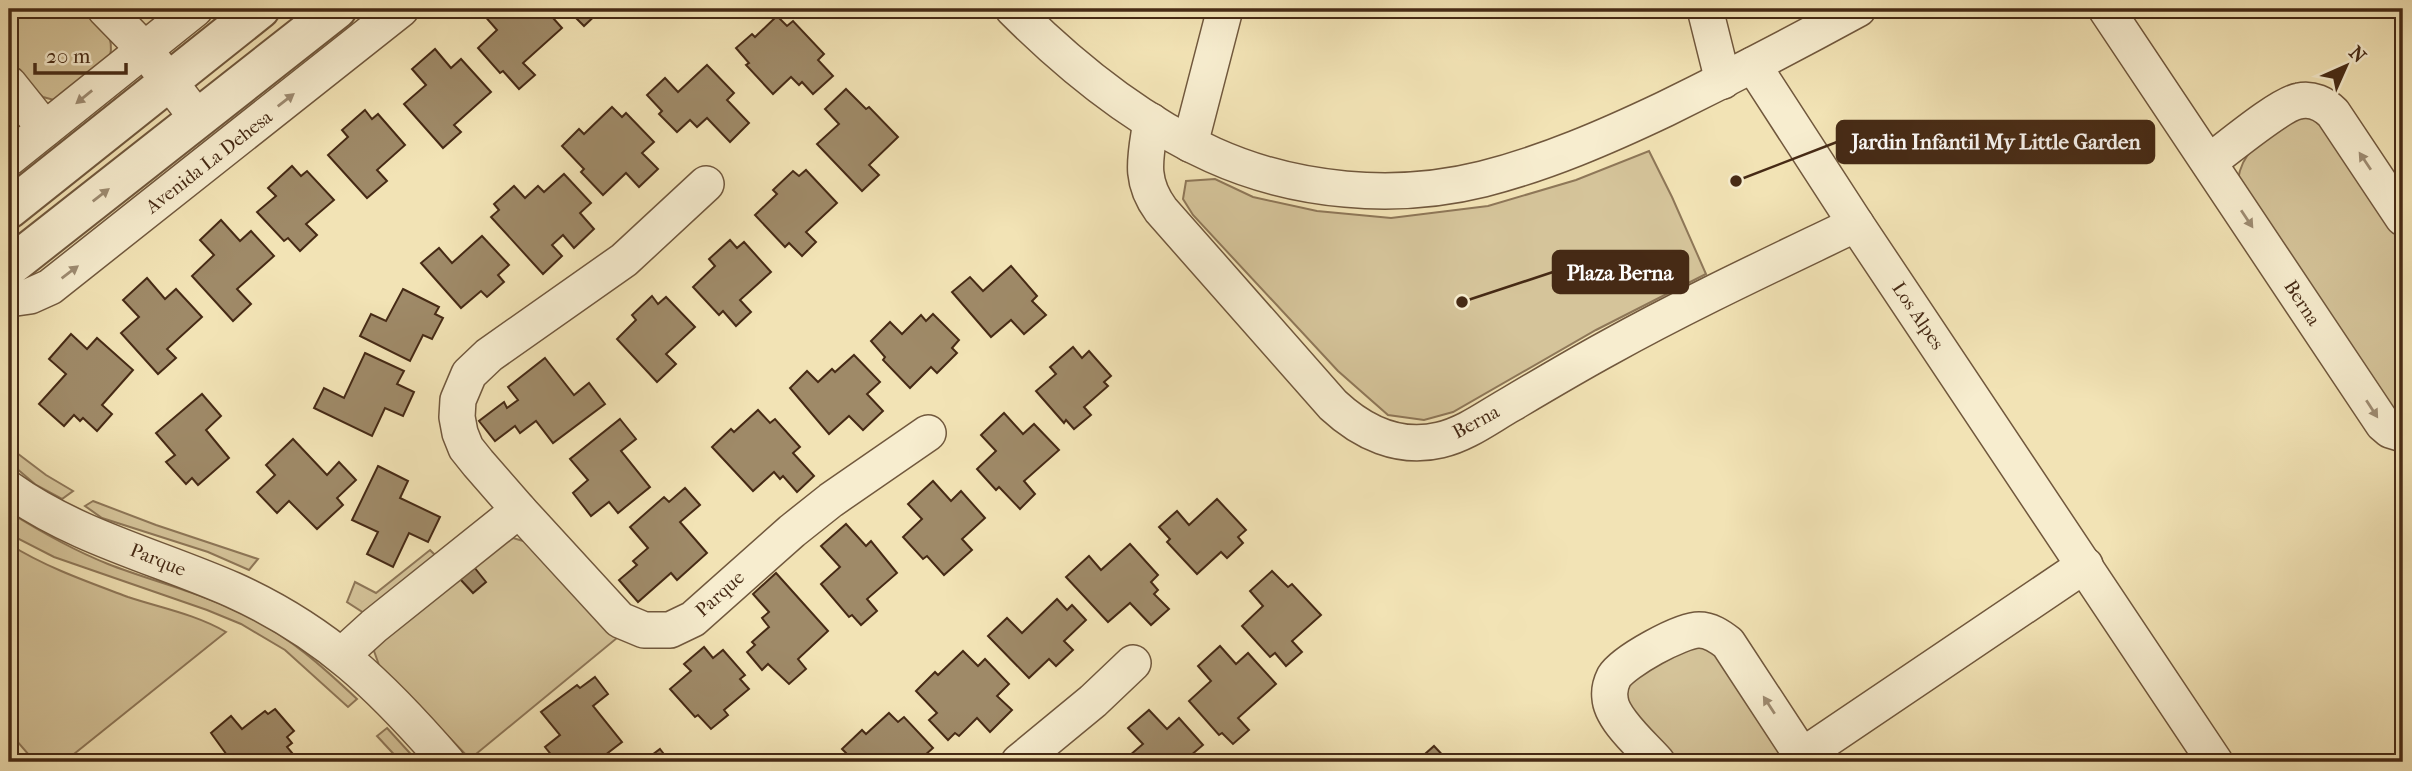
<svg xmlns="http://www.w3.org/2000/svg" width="2412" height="771" viewBox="0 0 2412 771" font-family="'IM FELL French Canon',serif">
	<rect width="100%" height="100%" fill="#f2e3b5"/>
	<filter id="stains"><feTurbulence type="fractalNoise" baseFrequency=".00286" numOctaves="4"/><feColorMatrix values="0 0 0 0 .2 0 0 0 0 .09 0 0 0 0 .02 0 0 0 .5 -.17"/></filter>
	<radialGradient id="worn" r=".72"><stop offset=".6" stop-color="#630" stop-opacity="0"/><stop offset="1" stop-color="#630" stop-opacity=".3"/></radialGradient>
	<g fill="#d5c49a" stroke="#8e7758" stroke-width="2">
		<path d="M9 9H88C101 24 115 35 110 56L54 100 43 97 36 91 9 58Z"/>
		<path d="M2299 114 2322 122 2403 245V422H2400L2238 180C2242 146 2273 133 2299 114Z"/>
		<path d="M1649 151 1672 197 1706 274 1596 330 1453 412 1424 420 1388 415 1338 371 1193 215 1183 199 1186 181 1215 179 1253 197 1317 211 1391 218 1488 206 1576 180Z"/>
		<path d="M9 447 46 475 73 491 62 499 36 485 9 462Z"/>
		<path d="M93 501 156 525 258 559 249 570 208 552 102 518 85 506Z"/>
		<path d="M9 512C41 532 73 550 108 564 154 582 203 593 247 616 290 637 323 667 357 699L348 707 285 650 241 624 207 610 54 557 9 534Z"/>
		<path d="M513 538 530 543 538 550 617 638 470 759 379 665 374 651 377 642 504 539Z"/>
		<path d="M9 544C45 567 88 582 128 597 161 608 195 614 226 632L64 762H35L9 732Z"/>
		<path d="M430 550 436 556 364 613 347 602 355 582 376 593Z"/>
		<path d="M1691 644 1715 650 1789 762H1677L1629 708 1623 695 1630 682Z"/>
		<path d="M387 728 418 762H401L377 736Z"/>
	</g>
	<g fill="#9f8a68" stroke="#462a15" stroke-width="2">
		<path d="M487 9H524L528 14 533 9H545L562 28 523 63 535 75 519 89 503 71 500 73 478 48 497 30 482 13Z"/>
		<path d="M567 9H602L584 26Z"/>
		<path d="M777 16 787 26 793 21 824 54 818 60 833 76 813 94 802 82 799 85 791 77 773 94 746 65 749 63 736 48 752 34 755 37Z"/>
		<path d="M435 49 451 68 461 59 491 92 454 125 461 132 443 148 404 104 426 85 412 69Z"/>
		<path d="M707 65 734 93 727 100 749 123 730 142 707 118 697 127 690 120 677 132 659 114 662 111 647 95 665 78 678 92Z"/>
		<path d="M846 89 866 109 869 107 898 137 869 165 879 175 862 191 817 144 839 124 825 109Z"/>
		<path d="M612 107 622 117 626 113 654 142 642 153 658 169 639 187 626 173 603 195 581 172 584 169 562 146 579 129 584 134Z"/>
		<path d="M365 110 372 119 378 114 405 145 377 170 387 181 367 198 328 155 348 137 342 130Z"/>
		<path d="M292 166 301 176 307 171 334 200 306 224 317 235 300 251 288 238 284 241 257 212 276 196 268 188Z"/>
		<path d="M806 170 837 203 806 232 816 242 802 256 789 243 785 247 755 215 777 194 773 190 793 171 799 176Z"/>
		<path d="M564 174 591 203 580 213 594 229 574 248 563 235 552 245 562 256 543 274 491 217 499 210 494 204 514 186 525 198 538 186 544 192Z"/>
		<path d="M221 220 240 241 251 231 274 256 237 289 251 304 233 321 192 276 214 255 200 240Z"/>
		<path d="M482 236 509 265 498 275 504 282 487 297 481 291 461 308 421 263 439 248 452 263Z"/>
		<path d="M730 240 737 248 744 242 771 272 740 300 751 312 736 326 723 311 719 315 693 287 715 266 709 259Z"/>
		<path d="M1011 266 1037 296 1032 301 1046 315 1024 334 1011 320 991 337 952 292 970 277 983 291Z"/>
		<path d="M147 278 165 299 176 289 202 317 167 349 176 358 158 374 121 333 139 317 123 300Z"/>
		<path d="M403 289 439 307 435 314 443 318 432 339 423 335 410 361 360 336 371 314 386 321Z"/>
		<path d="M652 296 658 304 666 297 695 327 666 354 676 364 657 382 617 339 636 320 632 315Z"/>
		<path d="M933 314 959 340 952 348 957 353 937 373 931 367 910 388 883 360 885 357 871 341 890 322 902 334 921 315 926 321Z"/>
		<path d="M71 334 87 349 97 338 133 370 102 405 112 414 97 431 83 418 80 421 74 415 64 426 39 404 66 374 49 359Z"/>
		<path d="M1073 347 1082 358 1089 351 1111 376 1104 382 1108 386 1084 407 1091 415 1074 429 1066 420 1064 423 1036 391 1056 374 1050 367Z"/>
		<path d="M365 353 404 371 397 384 414 392 403 416 385 408 372 436 314 408 324 388 344 398Z"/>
		<path d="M854 355 880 382 867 394 883 411 863 430 849 416 829 434 790 388 807 371 818 382 832 369 835 372Z"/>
		<path d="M545 358 574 395 589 383 605 404 553 443 536 421 520 433 515 426 495 441 479 421 504 402 507 408 518 400 508 387Z"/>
		<path d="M202 394 221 416 206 430 229 458 198 485 192 478 186 484 166 462 175 455 156 433Z"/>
		<path d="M758 410 770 423 775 419 800 447 793 453 814 476 797 492 783 476 780 479 774 472 753 491 712 447 731 429 734 432Z"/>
		<path d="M1004 413 1023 434 1034 424 1059 450 1024 481 1035 494 1020 509 999 487 996 490 977 469 996 451 981 435Z"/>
		<path d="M620 419 636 439 621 451 650 487 618 513 609 502 591 516 573 493 588 480 570 459Z"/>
		<path d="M293 439 327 475 339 462 356 480 337 498 343 505 317 529 289 501 277 513 257 492 275 475 266 465Z"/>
		<path d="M378 466 408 481 400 498 440 517 428 542 409 533 393 567 367 554 378 532 352 520Z"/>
		<path d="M933 481 951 501 961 491 985 518 962 539 972 550 944 575 927 556 923 559 903 537 922 519 908 504Z"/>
		<path d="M685 488 700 505 680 522 707 553 677 580 671 573 638 602 619 580 637 565 633 561 648 548 630 527 664 497 669 502Z"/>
		<path d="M1217 499 1246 530 1238 537 1243 543 1227 558 1221 552 1197 574 1167 542 1170 539 1159 527 1177 511 1189 525Z"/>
		<path d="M846 524 866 546 871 541 897 573 867 599 877 611 861 625 852 615 849 617 821 584 840 567 821 546Z"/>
		<path d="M1130 544 1158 575 1151 582 1158 590 1154 594 1169 609 1151 625 1130 603 1108 622 1066 577 1089 556 1101 570Z"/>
		<path d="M474 567 486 582 473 593 460 579Z"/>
		<path d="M1272 571 1288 587 1292 584 1321 615 1292 641 1302 652 1286 666 1275 653 1270 657 1242 626 1263 606 1250 591Z"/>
		<path d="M776 573 828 631 798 659 806 669 789 684 768 664 762 670 747 652 755 645 752 642 769 627 762 618 769 612 753 594Z"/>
		<path d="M1057 599 1067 610 1072 605 1086 620 1064 641 1073 650 1056 666 1049 659 1029 678 988 636 1007 618 1022 633Z"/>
		<path d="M1220 646 1236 664 1248 653 1276 684 1238 718 1249 730 1233 744 1222 733 1219 735 1189 701 1211 681 1198 666Z"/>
		<path d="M704 647 713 658 723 650 745 675 740 679 749 689 724 710 728 715 711 729 698 715 695 717 670 689 691 671 684 664Z"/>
		<path d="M963 651 978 666 985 659 1009 684 997 696 1012 710 990 732 977 718 959 736 955 733 948 740 929 720 937 713 916 691 935 672 938 675Z"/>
		<path d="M595 677 608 694 593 706 622 742 596 762H584L580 757 573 762H557L545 747 560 735 541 712 577 685 580 688Z"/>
		<path d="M275 709 294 731 287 737 292 743 287 747 293 754 283 762H232L211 733 231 716 242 729 265 711 268 714Z"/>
		<path d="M1149 710 1167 729 1179 718 1203 745 1183 762H1122L1143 744 1128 728Z"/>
		<path d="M889 713 898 722 904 717 933 748 924 756 927 762H855L842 749 862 730 866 734Z"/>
		<path d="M1434 746 1449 762H1416Z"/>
		<path d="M660 749 670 762H639L642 760 644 761Z"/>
	</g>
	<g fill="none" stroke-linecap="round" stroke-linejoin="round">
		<g stroke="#71583d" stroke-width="38">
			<g id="minor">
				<path d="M105 9 144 49 198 119"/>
				<path d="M1013 9C1070 66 1139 122 1213 155 1295 192 1395 201 1483 179 1546 163 1606 137 1665 109 1730 77 1794 44 1858 9"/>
				<path d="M1705 9 1723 81"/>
				<path d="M2106 9 2383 424 2390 430 2403 434"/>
				<path d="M1753 65 1856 224 2215 762"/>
				<path d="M9 84 45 129"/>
				<path d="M1151 121C1146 156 1138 179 1161 210L1333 405C1362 432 1399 450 1440 440 1466 434 1488 417 1511 404 1543 385 1575 366 1608 348 1689 303 1773 264 1856 224"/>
				<path d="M1190 144 1225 9"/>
				<path d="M9 158 195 9"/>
				<path d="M2209 162C2227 149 2280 104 2299 101 2312 98 2324 104 2333 113L2403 218"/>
				<path d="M706 184 624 260 489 355 469 374 458 400 457 417 460 433 466 448 478 463 519 510 620 620 644 630H670L693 619 792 531 831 500 928 433"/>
				<path d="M9 299 30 296 50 287 401 9"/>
				<path d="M9 489C76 537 158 557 233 590 326 632 381 686 447 762"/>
				<path d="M342 655 374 626 519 510"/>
				<path d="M1802 756 2085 565"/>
				<path d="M1019 762 1093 701 1133 663"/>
				<path d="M1657 762C1643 746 1611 719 1610 698 1609 691 1611 683 1614 677 1624 661 1681 630 1699 630 1710 630 1719 636 1728 643L1806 762"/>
			</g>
		</g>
		<g stroke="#71583d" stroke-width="42">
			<g id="tertiary">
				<path d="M9 209 260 9"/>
				<path d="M9 267 337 9"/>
			</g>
		</g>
		<use href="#minor" stroke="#f7edcf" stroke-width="35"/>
		<use href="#tertiary" stroke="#f7edcf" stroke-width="38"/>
	</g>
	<defs><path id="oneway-solid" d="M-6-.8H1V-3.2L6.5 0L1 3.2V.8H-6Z" transform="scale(1.75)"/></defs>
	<g fill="#9e8c72">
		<use href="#oneway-solid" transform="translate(84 97) rotate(141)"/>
		<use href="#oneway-solid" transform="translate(286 100) rotate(-38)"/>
		<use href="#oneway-solid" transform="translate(2365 161) rotate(-124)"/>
		<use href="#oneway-solid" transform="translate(101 195) rotate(-38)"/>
		<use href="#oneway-solid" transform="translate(2247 219) rotate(56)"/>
		<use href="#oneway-solid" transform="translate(70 272) rotate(-37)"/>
		<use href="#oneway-solid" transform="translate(2372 409) rotate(57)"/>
		<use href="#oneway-solid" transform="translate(1769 705) rotate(-123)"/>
	</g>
	<g text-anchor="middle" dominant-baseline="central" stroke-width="7" stroke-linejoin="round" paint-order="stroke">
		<g font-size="19" fill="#462a15" stroke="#f7edcf">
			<text transform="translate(209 162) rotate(-38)">Avenida La Dehesa</text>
			<text transform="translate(2302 303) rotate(57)">Berna</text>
			<text transform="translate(1918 316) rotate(56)">Los Alpes</text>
			<text transform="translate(1476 422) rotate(-28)">Berna</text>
			<text transform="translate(158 560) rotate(22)">Parque</text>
			<text transform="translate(720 594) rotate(-42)">Parque</text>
		</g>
	</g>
	<path fill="none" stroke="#462a15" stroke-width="2.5" d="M1736 181L1837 142M1462 302L1553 272"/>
	<g fill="#462a15" stroke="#f7edcf" stroke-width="2.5">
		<circle cx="1736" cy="181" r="7"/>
		<circle cx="1462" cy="302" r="7"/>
	</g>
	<g fill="#462a15" stroke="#462a15" stroke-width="2.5">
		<rect x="1837" y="121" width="317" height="42" rx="7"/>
		<rect x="1553" y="251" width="135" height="42" rx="7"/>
	</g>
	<g font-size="21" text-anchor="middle" font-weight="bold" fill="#fff">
		<text x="1996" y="149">Jardin Infantil My Little Garden</text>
		<text x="1620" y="280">Plaza Berna</text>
	</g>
	<rect width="2412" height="771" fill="none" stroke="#f2e3b5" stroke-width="35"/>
	<rect x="10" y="10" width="2391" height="750" fill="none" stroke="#462a15" stroke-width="3.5"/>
	<rect x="18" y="18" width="2377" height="736" fill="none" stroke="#462a15" stroke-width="2"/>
	<g transform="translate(2346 66) rotate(45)" stroke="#f7edcf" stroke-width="5" paint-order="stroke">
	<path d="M0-5L12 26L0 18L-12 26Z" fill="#462a15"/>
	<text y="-10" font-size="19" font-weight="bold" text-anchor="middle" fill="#462a15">N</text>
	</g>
	<path d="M35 63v10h91v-10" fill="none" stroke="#462a15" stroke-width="3.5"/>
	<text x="46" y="63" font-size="21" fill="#462a15" stroke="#f7edcf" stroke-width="5" paint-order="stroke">20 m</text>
	<rect width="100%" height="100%" filter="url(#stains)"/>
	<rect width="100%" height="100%" fill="url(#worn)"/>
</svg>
